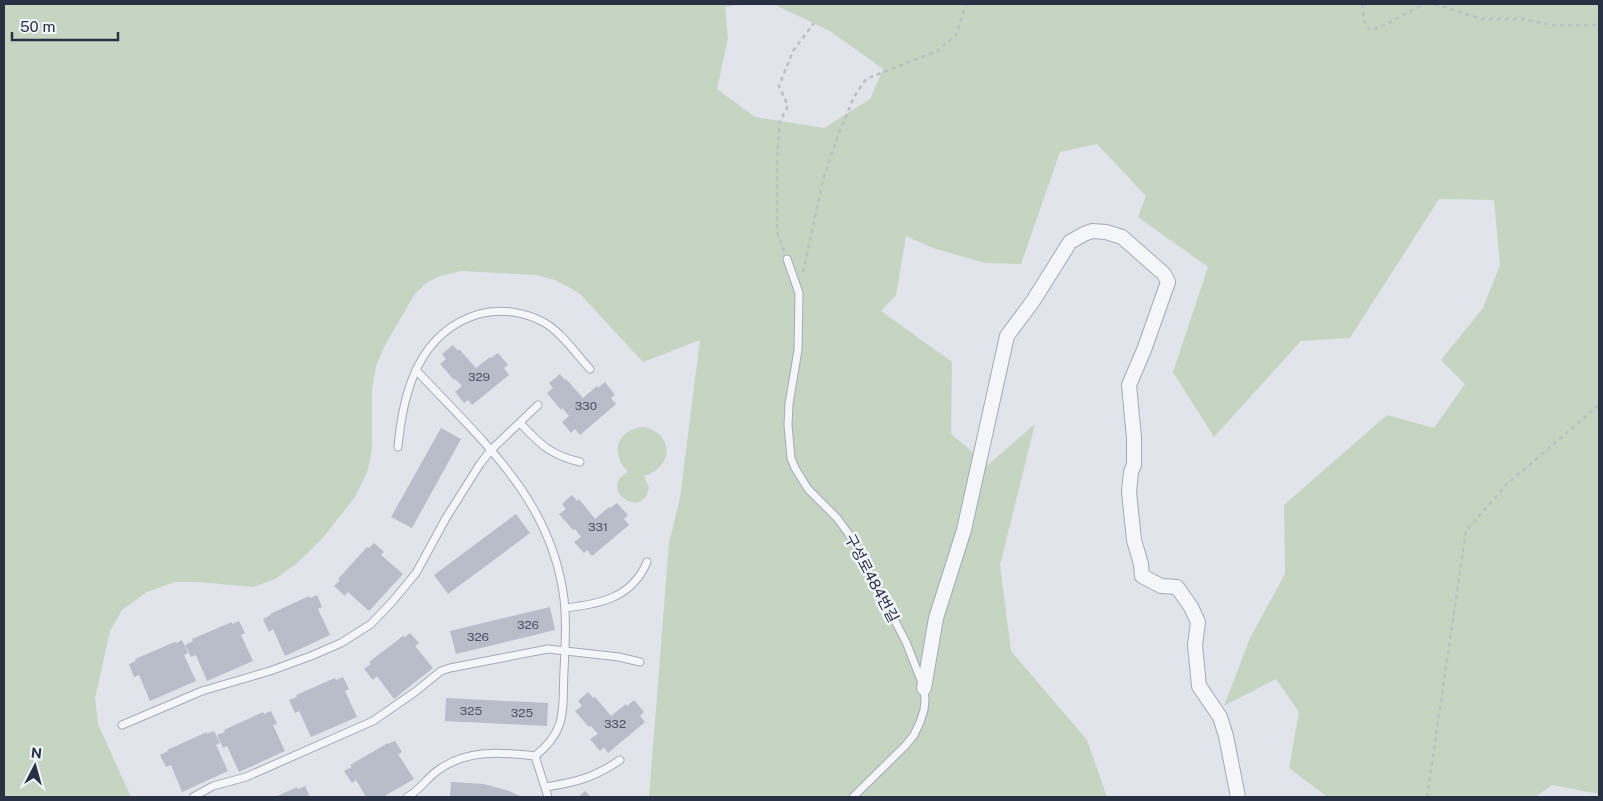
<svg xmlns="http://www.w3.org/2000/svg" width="1603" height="801" viewBox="0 0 1603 801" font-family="'Public Sans','Noto Sans KR',sans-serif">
	<rect width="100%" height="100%" fill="#e1e4eb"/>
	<g fill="#c5d5c2">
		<path d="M4 4H743L725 7 728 38 717 89 755 117 824 128 870 99 883 69 830 31 773 4H1599V794L1552 785 1535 797H1326V796L1289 768 1299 712 1276 679 1224 706 1250 638 1285 574 1284 505 1387 415 1434 428 1465 384 1441 360 1483 308 1500 265 1494 200 1439 199 1350 338 1301 341 1214 437 1173 372 1208 267 1138 217 1146 196 1097 144 1060 152 1021 264 985 263 933 248 906 236 896 295 881 311 952 362 951 434 988 465 1035 424 1000 565 1011 651 1087 740 1107 797H649L669 543 680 498 700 340 643 362 579 293 555 280 536 275 461 271 440 276 426 283 414 295 384 347 376 366 372 389V447L368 470 355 497 322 539 295 565 275 579 253 587 198 582H175L147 592 122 610 110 631 95 698 98 724 131 797H4Z"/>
		<path d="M644 427C674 434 674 467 644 476L649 487C644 522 596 489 628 472 610 454 616 429 644 427Z"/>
	</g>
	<g fill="#b8bdc9">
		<path d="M453 345 458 351 459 349 476 368 490 357 491 358 498 353 508 365 504 368 509 375 472 405 468 400 464 403 455 392 462 386 455 379 454 380 440 364 446 359 442 354Z"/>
		<path d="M560 374 565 380 566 379 583 398 597 386 598 388 605 382 615 395 611 398 616 404 580 435 575 429 571 433 562 422 569 416 562 408 561 410 547 393 553 388 549 383Z"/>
		<path d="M441 428 461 439 412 528 391 517Z"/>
		<path d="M572 495 577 501 579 499 595 519 609 507 610 508 617 503 628 515 624 519 629 525 592 556 587 550 584 553 574 542 581 537 575 529 573 530 559 514 566 509 562 504Z"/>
		<path d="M516 514 530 533 448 594 434 575Z"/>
		<path d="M374 543 384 552 381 555 403 574 369 611 348 592 345 596 334 586 340 580 338 579 367 547 369 548Z"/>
		<path d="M317 595 322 607 318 609 330 635 285 656 273 629 269 632 263 619 271 615 270 614 309 596 310 598Z"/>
		<path d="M550 607 555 630 456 654 450 631Z"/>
		<path d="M239 621 245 633 241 635 253 661 207 681 196 655 191 657 185 645 193 641 192 639 232 622V624Z"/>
		<path d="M410 633 419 643 415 646 433 668 394 699 377 676 373 680 364 669 371 664 369 662 403 636 405 637Z"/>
		<path d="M182 640 188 653 184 655 196 681 150 701 139 675 134 677 129 664 136 661 135 659 175 642 176 643Z"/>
		<path d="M343 677 349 689 345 691 357 717 311 737 299 711 295 713 289 700 297 697 296 695 335 678 336 680Z"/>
		<path d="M588 692 593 698 595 697 611 716 626 704 627 706 634 700 644 712 640 716 645 722 608 753 604 747 600 751 590 739 598 734 591 726 589 727 575 711 582 706 578 701Z"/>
		<path d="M446 698 548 703 547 726 445 721Z"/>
		<path d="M271 711 277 724 273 725 285 751 239 772 227 746 223 748 217 735 225 732 224 730 263 712 264 714Z"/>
		<path d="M214 731 220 743 216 745 228 771 182 792 171 765 166 767 160 755 168 751 167 750 207 732V734Z"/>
		<path d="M395 741 402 752 398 754 414 779 383 797H366L356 780 352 783 344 771 352 767 350 765 388 743V744Z"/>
		<path d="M451 782 484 784 509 791 522 797H450Z"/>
		<path d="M305 786 310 797H275L297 787 298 789Z"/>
		<path d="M585 791 591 797H578Z"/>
	</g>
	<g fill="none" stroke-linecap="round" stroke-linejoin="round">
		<g stroke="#a6aab6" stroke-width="9">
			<g id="lane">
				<path d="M787 259 799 293 798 350 789 404 788 425 791 458 795 468 808 489 837 518 851 537 906 642 924 688 925 699 924 710 920 722 914 735 905 746 853 797"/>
				<path d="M416 370C480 439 552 499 564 599 567 623 565 647 564 671 562 710 568 730 535 756"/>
				<path d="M520 423C540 444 550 455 580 462"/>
				<path d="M398 447C403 391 419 332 479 314 500 308 526 312 545 323 560 331 578 356 590 369"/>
				<path d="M565 608C600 604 632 598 647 562"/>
				<path d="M122 725 202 691 270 671 311 656 341 643 371 624 392 602 416 573 446 518 480 464 491 450 538 405"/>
				<path d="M546 787C577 782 593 778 620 760"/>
				<path d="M193 797 213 786 246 777 373 721 415 692 441 671 450 668 548 649 619 657 640 662"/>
				<path d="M407 797C419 791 426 779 437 771 466 749 501 752 535 756L548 797"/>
			</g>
		</g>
		<g stroke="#a6aab6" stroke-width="16">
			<path id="street" d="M924 688 936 618 964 530 1007 336 1033 301 1070 242 1084 234 1092 231 1106 232 1122 237 1164 274 1168 282 1144 350 1129 385 1134 438V465L1131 472 1129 492 1134 540 1141 564 1142 576 1161 586 1177 587 1191 607 1198 622 1195 645 1199 686 1220 717 1226 736 1238 797"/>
		</g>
		<g stroke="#bbbfc6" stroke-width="2.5" stroke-dasharray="4 4" stroke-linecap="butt">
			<path d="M1362 4 1365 24 1370 30C1390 25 1406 12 1425 4"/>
			<path d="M1435 4 1482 19H1523L1551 25H1599"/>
			<path d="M784 251 777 232V157L780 121 788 106 779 86 793 51 814 23"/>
			<path d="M803 272 823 180 838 135 854 97 866 79 937 51 956 35 966 4"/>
			<path d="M1427 797 1466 531 1507 484 1599 405"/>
		</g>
		<use href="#lane" stroke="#f4f6f9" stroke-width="7"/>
		<use href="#street" stroke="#f4f6f9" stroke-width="14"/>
	</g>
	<g text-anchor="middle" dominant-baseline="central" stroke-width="5" stroke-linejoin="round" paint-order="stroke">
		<g font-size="12" fill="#4c5365">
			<text x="479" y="377">329</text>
			<text x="586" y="406">330</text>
			<text x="598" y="527">331</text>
			<text x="528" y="625">326</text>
			<text x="478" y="637">326</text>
			<text x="471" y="711">325</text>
			<text x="522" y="713">325</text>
			<text x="615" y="724">332</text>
		</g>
		<g font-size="15" fill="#283044" stroke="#f1f4f8">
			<text transform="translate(872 578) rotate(62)">구성로484번길</text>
		</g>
	</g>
	<rect width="1603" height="801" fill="none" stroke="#283044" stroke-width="10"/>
	<g transform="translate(35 766) rotate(6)" stroke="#f1f4f8" stroke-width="4" paint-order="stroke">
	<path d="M0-4L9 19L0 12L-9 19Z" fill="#283044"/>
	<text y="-8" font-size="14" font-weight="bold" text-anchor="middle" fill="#283044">N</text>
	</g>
	<path d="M12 32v8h106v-8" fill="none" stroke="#283044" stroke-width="2.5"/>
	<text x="20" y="32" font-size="15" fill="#283044" stroke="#f1f4f8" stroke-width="4" paint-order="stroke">50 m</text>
</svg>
